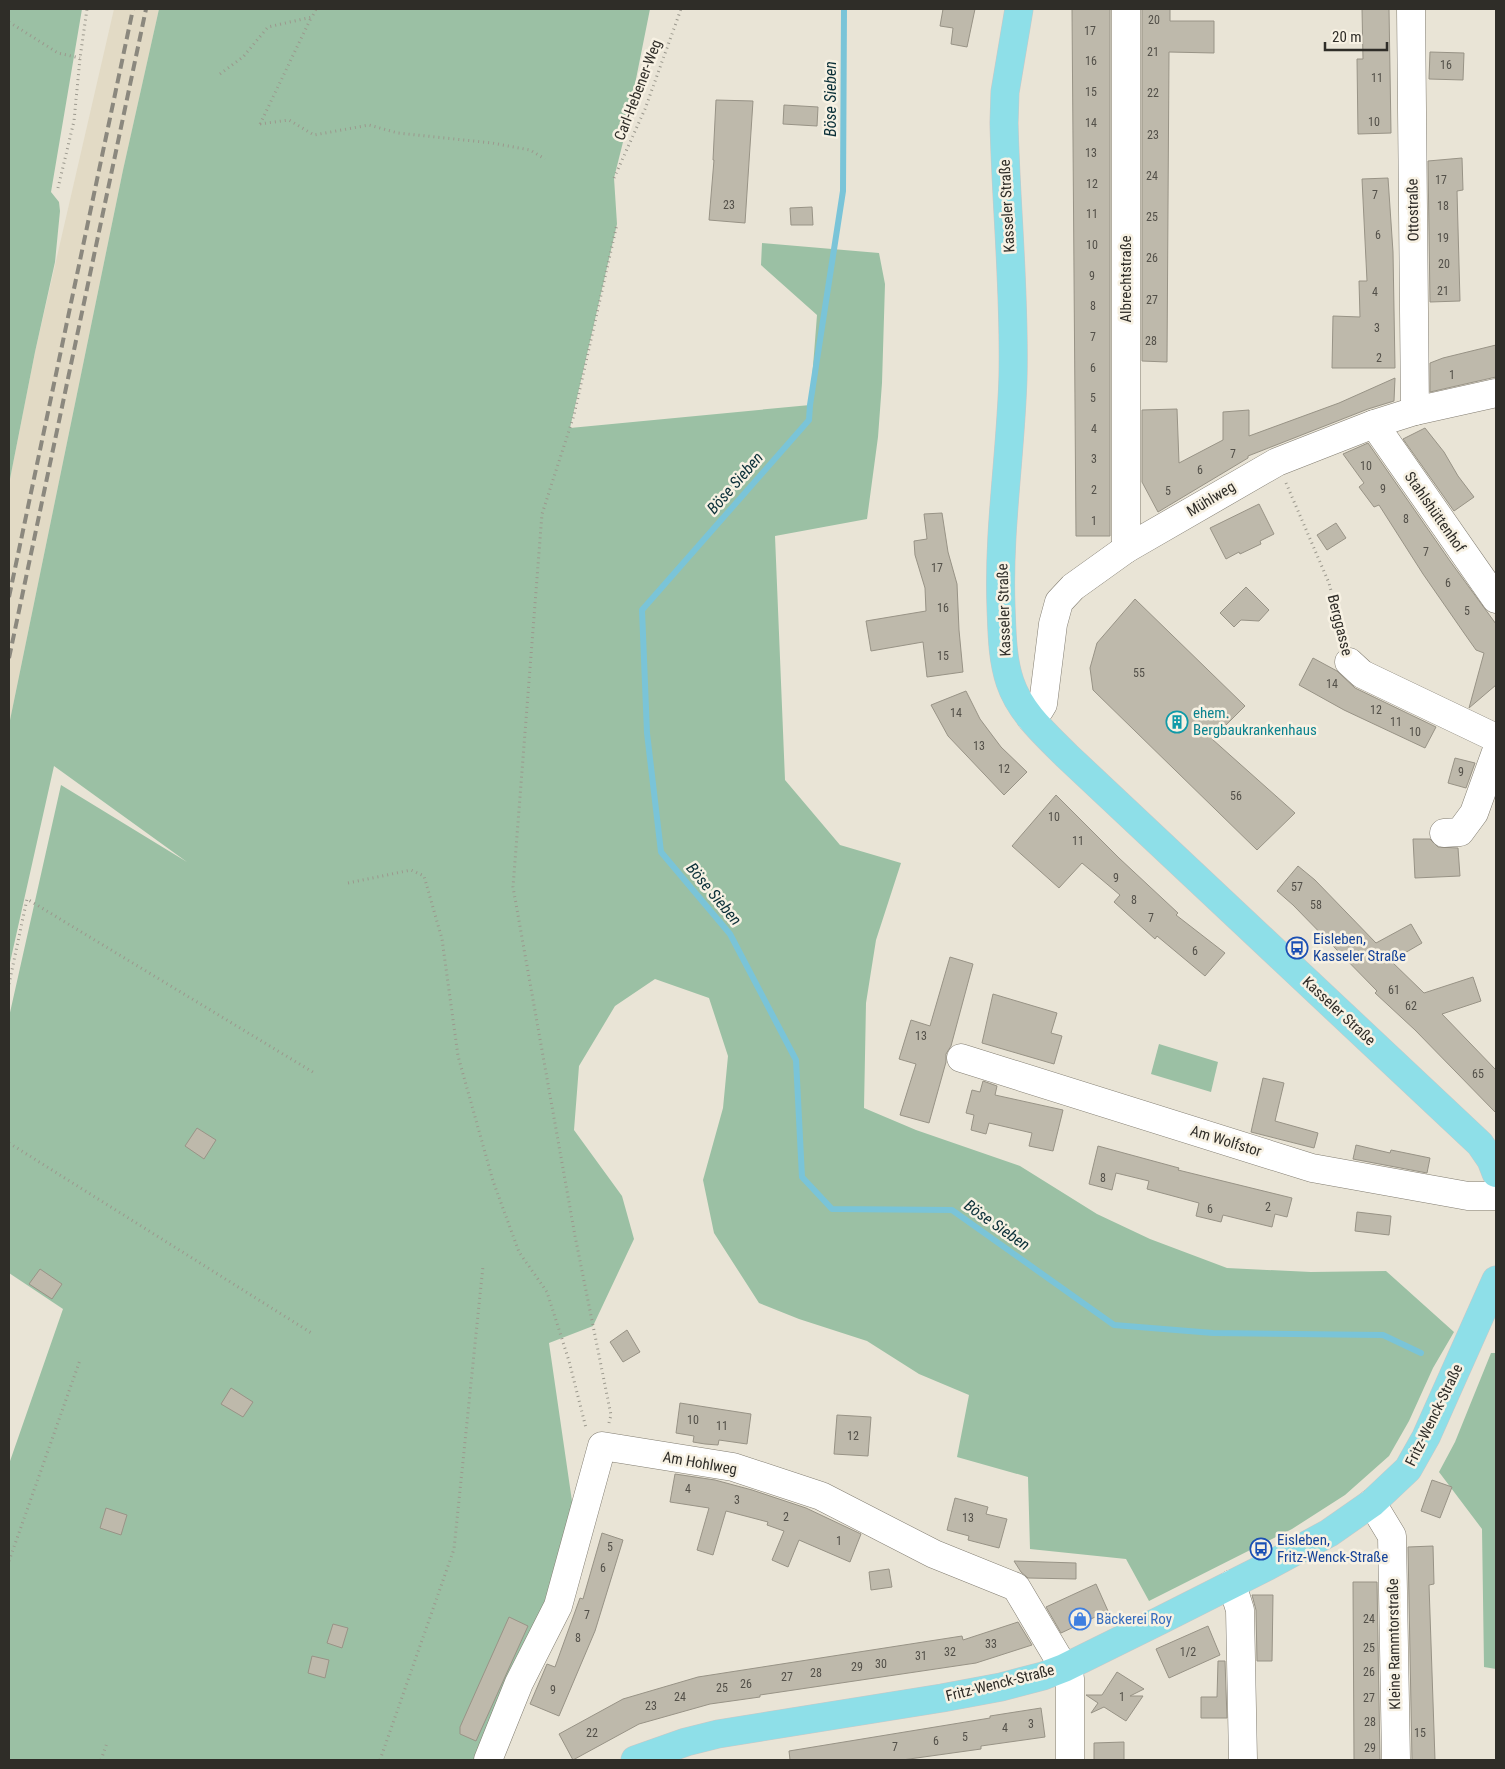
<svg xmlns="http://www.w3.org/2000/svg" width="1505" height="1769" viewBox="0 0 1505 1769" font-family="'Roboto Condensed',sans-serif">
	<rect width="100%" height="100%" fill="#e9e4d6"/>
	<path fill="#e2dac5" d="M114 9H159L123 170 9 725V484L35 352Z"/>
	<g fill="#9bc0a4">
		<path d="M9 9H82L51 192 59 202 60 211 55 262 35 352 9 484Z"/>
		<path d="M159 9H650L625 134 614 178 617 224 570 428 810 405 817 315 761 265 762 243 879 253 885 284 882 383 878 437 867 519 775 536 785 780 840 845 901 863 876 940 866 1003 864 1108 916 1130 1020 1166 1097 1214 1150 1239 1227 1268 1311 1272 1386 1271 1454 1332 1433 1368 1409 1421 1389 1456 1345 1495 1292 1529 1149 1601 1126 1559 1030 1549 1028 1477 957 1457 969 1395 919 1374 867 1341 799 1319 759 1303 714 1233 703 1180 723 1108 728 1056 709 998 655 979 615 1006 579 1066 574 1130 622 1196 634 1239 593 1326 549 1343 573 1508 547 1608 476 1760H9V1464L63 1309 9 1273V1017L61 785 187 862 54 766 9 967V725L123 170Z"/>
		<path d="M1159 1044 1218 1062 1211 1092 1151 1074Z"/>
		<path d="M1491 1353H1496V1669L1484 1667 1482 1529 1439 1472 1455 1442Z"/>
	</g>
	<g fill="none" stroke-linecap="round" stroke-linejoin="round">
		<path stroke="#7ac4d8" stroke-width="6" d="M844 9 843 191 810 405 809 420 642 610 647 733 661 852 730 934 796 1060 802 1177 832 1209 952 1210 1114 1325 1213 1333 1383 1335 1421 1353"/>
	</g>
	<g fill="#beb9ab" stroke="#989386">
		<path d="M943 9H975L967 47 951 44 953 28 940 26Z"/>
		<path d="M1072 9H1110V536H1076Z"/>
		<path d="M1142 9H1170V21H1214V53L1169 52 1167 362 1142 361Z"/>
		<path d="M1362 9H1389L1391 133 1358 134 1357 59H1363Z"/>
		<path d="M1430 52 1464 53 1463 80 1429 79Z"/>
		<path d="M716 100 753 101 745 223 709 220 714 160H713Z"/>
		<path d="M784 105 818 107 817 126 783 124Z"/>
		<path d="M1462 158 1463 190 1457 191 1460 301 1430 302 1428 161Z"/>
		<path d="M1388 178 1393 252 1395 368H1332L1333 316 1360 317 1359 281H1367L1362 179Z"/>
		<path d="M812 207 813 225H791L790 208Z"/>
		<path d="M1496 345V377L1430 392V363L1443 358Z"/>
		<path d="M1395 378 1394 401 1368 409 1248 456V458L1158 512 1142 482V410L1177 409 1179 463 1223 440V412L1249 410V436L1339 403Z"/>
		<path d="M1425 428 1444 452 1458 476 1474 497 1454 511 1403 439Z"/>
		<path d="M1368 443 1450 561 1496 624V685L1469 708 1484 653 1476 650 1464 633 1423 574 1379 505 1374 507 1359 487 1364 483 1343 454Z"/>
		<path d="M1259 504 1274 534 1260 541 1261 544 1240 554 1239 552 1226 559 1210 528Z"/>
		<path d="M942 513 948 552 957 584 959 630 963 672 927 677 923 642 871 651 866 621 926 611 925 588 915 555 914 541 927 539 924 514Z"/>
		<path d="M1336 523 1346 538 1327 550 1317 535Z"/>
		<path d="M1246 587 1269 610 1259 621 1241 620 1234 627 1220 613Z"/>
		<path d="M1135 599 1245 706 1212 739 1295 813 1257 850 1093 690 1090 668 1097 643Z"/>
		<path d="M1313 658 1337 671 1355 688 1436 727 1425 748 1344 710 1299 685Z"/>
		<path d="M966 691 980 719 1001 747 1027 772 1004 795 948 736 931 705Z"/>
		<path d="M1455 758 1475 763 1466 788 1448 783Z"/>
		<path d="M1056 795 1119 858 1178 913 1176 915 1225 953 1205 976 1157 936 1155 939 1114 902 1120 895 1082 863 1059 888 1012 846Z"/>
		<path d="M1413 839H1430L1438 847 1458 848 1460 876 1415 878Z"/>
		<path d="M1298 866 1315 880 1376 943 1411 924 1422 943 1391 961 1424 993 1473 977 1481 1001 1442 1014 1496 1070V1113L1415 1030 1375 993 1377 991 1293 905 1277 891Z"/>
		<path d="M950 957 973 964 951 1046 946 1054V1062L929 1123 900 1115 916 1064 899 1059 911 1020 930 1026Z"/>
		<path d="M993 994 1057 1013 1051 1033 1062 1036 1054 1064 982 1043Z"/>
		<path d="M1263 1078 1284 1083 1275 1121 1318 1133 1314 1148 1251 1132Z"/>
		<path d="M983 1081 997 1086 995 1095 1063 1110 1053 1151 1029 1146 1032 1133 989 1123 986 1134 971 1130 974 1115 966 1113 972 1090 980 1092Z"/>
		<path d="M197 1128 216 1140 204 1159 185 1146Z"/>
		<path d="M1356 1145 1390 1153 1391 1150 1430 1158 1427 1173 1353 1159Z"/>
		<path d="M1098 1146 1179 1168 1178 1170 1292 1198 1287 1217 1275 1214 1272 1227 1223 1215 1221 1222 1196 1216 1199 1203 1147 1189 1149 1181 1116 1173 1112 1190 1089 1184Z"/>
		<path d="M1357 1212 1391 1216 1389 1235 1355 1231Z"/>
		<path d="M40 1269 62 1284 52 1299 29 1284Z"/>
		<path d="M627 1330 640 1352 623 1362 610 1342Z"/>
		<path d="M231 1388 253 1402 243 1417 221 1404Z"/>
		<path d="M680 1403 751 1414 747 1444 719 1440 718 1445 705 1444 693 1442 694 1436 676 1433Z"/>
		<path d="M837 1415 871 1417 868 1456 834 1454Z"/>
		<path d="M675 1474 715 1480 752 1490 806 1508 861 1534 850 1562 799 1540 788 1567 772 1560 784 1531 767 1525 768 1522 726 1511 713 1555 697 1550 709 1508 670 1502Z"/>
		<path d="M1432 1480 1452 1487 1440 1518 1421 1511Z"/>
		<path d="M955 1498 988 1507 986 1514 1007 1519 999 1548 968 1540 969 1536 947 1530Z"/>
		<path d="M106 1508 127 1515 121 1535 100 1528Z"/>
		<path d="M602 1533 623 1540 595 1631 559 1716 530 1704 547 1664 555 1667 580 1598 583 1599Z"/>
		<path d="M1433 1546 1434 1584 1429 1585 1435 1760H1412L1408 1547Z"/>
		<path d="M1014 1561 1076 1563V1579L1028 1578 1021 1572Z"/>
		<path d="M889 1569 892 1587 871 1590 869 1572Z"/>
		<path d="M1353 1582H1377L1380 1760H1354Z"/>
		<path d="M1096 1584 1108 1611 1061 1633 1046 1607Z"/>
		<path d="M1252 1595H1273L1272 1661H1257L1256 1610Z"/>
		<path d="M509 1617 528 1626 476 1741 460 1734V1727Z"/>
		<path d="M1018 1622 1032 1645 976 1663 760 1695V1697L710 1704 639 1724 573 1760 559 1734 623 1699 698 1677 962 1636 963 1640Z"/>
		<path d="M333 1624 348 1628 342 1648 327 1643Z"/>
		<path d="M1208 1626 1220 1655 1169 1678 1156 1649Z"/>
		<path d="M312 1656 329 1660 325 1678 308 1673Z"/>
		<path d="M1218 1661H1225L1227 1718H1201V1697H1217Z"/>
		<path d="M1117 1672 1144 1689 1130 1696H1143L1126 1721 1104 1707 1091 1713 1098 1703 1086 1695H1102Z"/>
		<path d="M1041 1708 1045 1737 981 1746V1749L902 1760H790L789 1751 990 1718V1716Z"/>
		<path d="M1124 1742V1760H1094V1743Z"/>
	</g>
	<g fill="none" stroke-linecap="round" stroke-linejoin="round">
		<g stroke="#827d71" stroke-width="29">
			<g id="minor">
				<path d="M1126 9V549"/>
				<path d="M1411 9 1415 411"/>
				<path d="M1374 424 1496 599"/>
				<path d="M1349 662 1362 674 1496 738"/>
				<path d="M1031 718 1040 709 1043 704 1053 624 1059 602 1073 587 1126 549 1277 462 1374 424 1415 411 1496 393"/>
				<path d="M1444 833 1460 832 1474 813 1496 752"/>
				<path d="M961 1058 1312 1168 1468 1196H1496"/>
				<path d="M1372 1503 1392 1536 1396 1760"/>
				<path d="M1232 1584 1240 1610 1243 1760"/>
				<path d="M488 1760 519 1683 558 1606 602 1446 733 1467 821 1496 934 1554 1016 1587 1070 1678V1760"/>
			</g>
		</g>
		<g stroke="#c9c8c7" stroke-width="29">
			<g id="major">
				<path d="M1019 9 1005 92 1004 123C1006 207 1015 292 1013 376 1011 453 998 530 1001 607 1002 632 1002 658 1010 682 1020 712 1045 734 1067 756L1480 1144 1491 1160 1496 1173"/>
				<path d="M635 1760 686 1742 718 1734 942 1698 1001 1687 1043 1676 1064 1668 1161 1620 1268 1566 1329 1533 1372 1503 1408 1469 1426 1437 1496 1280"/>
			</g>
		</g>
		<g stroke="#9b988d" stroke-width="3" stroke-dasharray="1 4" stroke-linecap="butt">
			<path d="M9 22 58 53 80 58"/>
			<path d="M220 74 243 57 268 27 312 17 316 9"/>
			<path d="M260 124 289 120 314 135 369 125 398 133 492 143 530 150 545 159"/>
			<path d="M260 124 311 18"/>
			<path d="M614 178 645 109 681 9"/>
			<path d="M58 188 74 121 80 58 87 9"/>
			<path d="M1286 483 1329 583 1344 641"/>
			<path d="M348 883 411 870 424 876 442 939 458 1056 493 1181 519 1252 547 1292 569 1361 586 1428"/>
			<path d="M9 984 27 899 316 1074"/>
			<path d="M9 1143 313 1334"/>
			<path d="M609 1423 611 1415 575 1236 513 887 542 514 574 415 617 224"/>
			<path d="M9 1561 80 1360"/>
			<path d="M101 1760 107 1743"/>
			<path d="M380 1760 454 1549 483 1266"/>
		</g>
		<use href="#minor" stroke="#fff" stroke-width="28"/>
		<use href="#major" stroke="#8edfe8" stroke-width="28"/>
		<g stroke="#8b887e" stroke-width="4" stroke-dasharray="10 5" stroke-linecap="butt">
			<path d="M9 597 133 9"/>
			<path d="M9 658 146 9"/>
		</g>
	</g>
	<defs>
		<g id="building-ring" transform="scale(1.125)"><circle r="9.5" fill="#f7f1e3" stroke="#0f9aa8" stroke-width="1.5"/><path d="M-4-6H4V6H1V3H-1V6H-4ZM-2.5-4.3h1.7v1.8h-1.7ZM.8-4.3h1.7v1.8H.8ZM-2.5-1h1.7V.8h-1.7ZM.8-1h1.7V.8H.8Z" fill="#0f9aa8"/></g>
		<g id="bus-ring" transform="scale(1.125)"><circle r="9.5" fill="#f7f1e3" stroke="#1a4fb4" stroke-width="1.5"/><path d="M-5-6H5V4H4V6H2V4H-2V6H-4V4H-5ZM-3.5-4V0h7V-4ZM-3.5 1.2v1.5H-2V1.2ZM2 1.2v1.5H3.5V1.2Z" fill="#1a4fb4"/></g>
		<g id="shop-ring" transform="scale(1.125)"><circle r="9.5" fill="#f7f1e3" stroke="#3f7fe0" stroke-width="1.5"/><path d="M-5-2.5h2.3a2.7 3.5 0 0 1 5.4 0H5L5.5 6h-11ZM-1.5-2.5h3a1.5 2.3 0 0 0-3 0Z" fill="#3f7fe0"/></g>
	</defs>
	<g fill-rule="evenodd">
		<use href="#building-ring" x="1177" y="722"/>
		<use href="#bus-ring" x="1297" y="948"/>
		<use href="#bus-ring" x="1261" y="1549"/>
		<use href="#shop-ring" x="1080" y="1619"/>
	</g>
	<g text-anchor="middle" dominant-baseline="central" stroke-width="5" stroke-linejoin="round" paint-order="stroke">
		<g font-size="12" fill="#535049">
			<text x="1154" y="20">20</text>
			<text x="1090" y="31">17</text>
			<text x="1153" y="52">21</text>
			<text x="1091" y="61">16</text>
			<text x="1446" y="65">16</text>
			<text x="1377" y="78">11</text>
			<text x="1091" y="92">15</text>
			<text x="1153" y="93">22</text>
			<text x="1374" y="122">10</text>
			<text x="1091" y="123">14</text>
			<text x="1153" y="135">23</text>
			<text x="1091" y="153">13</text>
			<text x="1152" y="176">24</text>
			<text x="1441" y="180">17</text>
			<text x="1092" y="184">12</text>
			<text x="1375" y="195">7</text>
			<text x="729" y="205">23</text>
			<text x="1443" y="206">18</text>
			<text x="1092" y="214">11</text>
			<text x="1152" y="217">25</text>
			<text x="1378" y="235">6</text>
			<text x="1443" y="238">19</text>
			<text x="1092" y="245">10</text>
			<text x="1152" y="258">26</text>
			<text x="1444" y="264">20</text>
			<text x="1092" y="276">9</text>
			<text x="1443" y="291">21</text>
			<text x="1375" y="292">4</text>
			<text x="1152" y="300">27</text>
			<text x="1093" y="306">8</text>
			<text x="1377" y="328">3</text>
			<text x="1093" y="337">7</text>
			<text x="1151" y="341">28</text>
			<text x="1379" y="358">2</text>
			<text x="1093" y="368">6</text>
			<text x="1452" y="375">1</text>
			<text x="1093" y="398">5</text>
			<text x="1094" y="429">4</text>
			<text x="1233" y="454">7</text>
			<text x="1094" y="459">3</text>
			<text x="1366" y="466">10</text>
			<text x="1200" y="470">6</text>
			<text x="1383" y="489">9</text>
			<text x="1094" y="490">2</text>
			<text x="1168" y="491">5</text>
			<text x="1406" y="519">8</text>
			<text x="1094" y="521">1</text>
			<text x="1426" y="552">7</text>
			<text x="937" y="568">17</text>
			<text x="1448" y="583">6</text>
			<text x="943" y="608">16</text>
			<text x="1467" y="611">5</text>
			<text x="943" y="656">15</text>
			<text x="1139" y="673">55</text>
			<text x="1332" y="684">14</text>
			<text x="1376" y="710">12</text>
			<text x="956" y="713">14</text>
			<text x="1396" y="722">11</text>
			<text x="1415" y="732">10</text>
			<text x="979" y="746">13</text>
			<text x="1004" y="769">12</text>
			<text x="1461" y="772">9</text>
			<text x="1236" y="796">56</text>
			<text x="1054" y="817">10</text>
			<text x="1078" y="841">11</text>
			<text x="1116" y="878">9</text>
			<text x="1297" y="887">57</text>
			<text x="1134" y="900">8</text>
			<text x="1316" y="905">58</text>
			<text x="1151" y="918">7</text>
			<text x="1195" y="951">6</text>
			<text x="1394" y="990">61</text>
			<text x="1411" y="1006">62</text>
			<text x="921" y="1036">13</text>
			<text x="1478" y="1074">65</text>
			<text x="1103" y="1178">8</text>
			<text x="1268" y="1207">2</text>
			<text x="1210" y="1209">6</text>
			<text x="693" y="1420">10</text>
			<text x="722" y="1426">11</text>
			<text x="853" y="1436">12</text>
			<text x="688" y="1489">4</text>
			<text x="737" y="1500">3</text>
			<text x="786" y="1517">2</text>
			<text x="968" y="1518">13</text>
			<text x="839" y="1541">1</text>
			<text x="610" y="1547">5</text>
			<text x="603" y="1568">6</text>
			<text x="587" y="1615">7</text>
			<text x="1369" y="1619">24</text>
			<text x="578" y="1638">8</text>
			<text x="991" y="1644">33</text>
			<text x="1369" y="1648">25</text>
			<text x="950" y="1652">32</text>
			<text x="1188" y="1652">1/2</text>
			<text x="921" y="1656">31</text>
			<text x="881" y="1664">30</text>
			<text x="857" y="1667">29</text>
			<text x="1369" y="1672">26</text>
			<text x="816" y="1673">28</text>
			<text x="787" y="1677">27</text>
			<text x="746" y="1684">26</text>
			<text x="722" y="1688">25</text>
			<text x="553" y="1690">9</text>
			<text x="680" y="1697">24</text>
			<text x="1122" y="1697">1</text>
			<text x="1369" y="1698">27</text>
			<text x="651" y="1706">23</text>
			<text x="1370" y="1722">28</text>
			<text x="1031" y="1724">3</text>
			<text x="1005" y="1728">4</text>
			<text x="592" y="1733">22</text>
			<text x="1420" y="1733">15</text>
			<text x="965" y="1737">5</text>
			<text x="936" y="1741">6</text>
			<text x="895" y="1747">7</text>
			<text x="1370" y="1748">29</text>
		</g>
		<g font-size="15" fill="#2f2d28" stroke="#f7f1e3">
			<text transform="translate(638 90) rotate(-69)">Carl-Hebener-Weg</text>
			<text transform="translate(1007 206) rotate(-93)">Kasseler Straße</text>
			<text transform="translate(1413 210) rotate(-91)">Ottostraße</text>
			<text transform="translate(1126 279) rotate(-90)">Albrechtstraße</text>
			<text transform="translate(1211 499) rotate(-31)">Mühlweg</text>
			<text transform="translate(1435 512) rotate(55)">Stahlshüttenhof</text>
			<text transform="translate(1004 610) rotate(-92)">Kasseler Straße</text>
			<text transform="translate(1340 625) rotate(76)">Berggasse</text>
			<text transform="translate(1339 1011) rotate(43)">Kasseler Straße</text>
			<text transform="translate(1226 1141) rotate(17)">Am Wolfstor</text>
			<text transform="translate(1434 1415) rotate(-64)">Fritz-Wenck-Straße</text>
			<text transform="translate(700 1463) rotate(10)">Am Hohlweg</text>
			<text transform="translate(1394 1644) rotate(-91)">Kleine Rammtorstraße</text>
			<text transform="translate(1000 1683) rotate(-14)">Fritz-Wenck-Straße</text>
		</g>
		<g font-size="15" fill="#0d838f" stroke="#f7f1e3" text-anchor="start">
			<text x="1193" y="713">ehem.<tspan x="1193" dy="17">Bergbaukrankenhaus</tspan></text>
		</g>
		<g font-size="15" fill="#164399" stroke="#f7f1e3" text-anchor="start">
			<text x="1313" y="939">Eisleben,<tspan x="1313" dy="17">Kasseler Straße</tspan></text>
			<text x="1277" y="1540">Eisleben,<tspan x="1277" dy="17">Fritz-Wenck-Straße</tspan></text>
		</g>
		<g font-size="15" fill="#366cbe" stroke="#f7f1e3" text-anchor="start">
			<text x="1096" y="1619">Bäckerei Roy</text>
		</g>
		<g font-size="16" font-style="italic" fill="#0a2f38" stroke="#f7f1e3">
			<text transform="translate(830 99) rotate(-90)">Böse Sieben</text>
			<text transform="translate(735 483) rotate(-49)">Böse Sieben</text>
			<text transform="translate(714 894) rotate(50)">Böse Sieben</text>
			<text transform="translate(997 1225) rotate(35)">Böse Sieben</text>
		</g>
	</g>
	<rect width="1505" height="1769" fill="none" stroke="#2f2d28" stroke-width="20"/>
	<path d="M1325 42v8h62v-8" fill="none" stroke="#2f2d28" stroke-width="2.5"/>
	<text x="1332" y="42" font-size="15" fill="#2f2d28" stroke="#f7f1e3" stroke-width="4" paint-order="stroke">20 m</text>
</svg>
